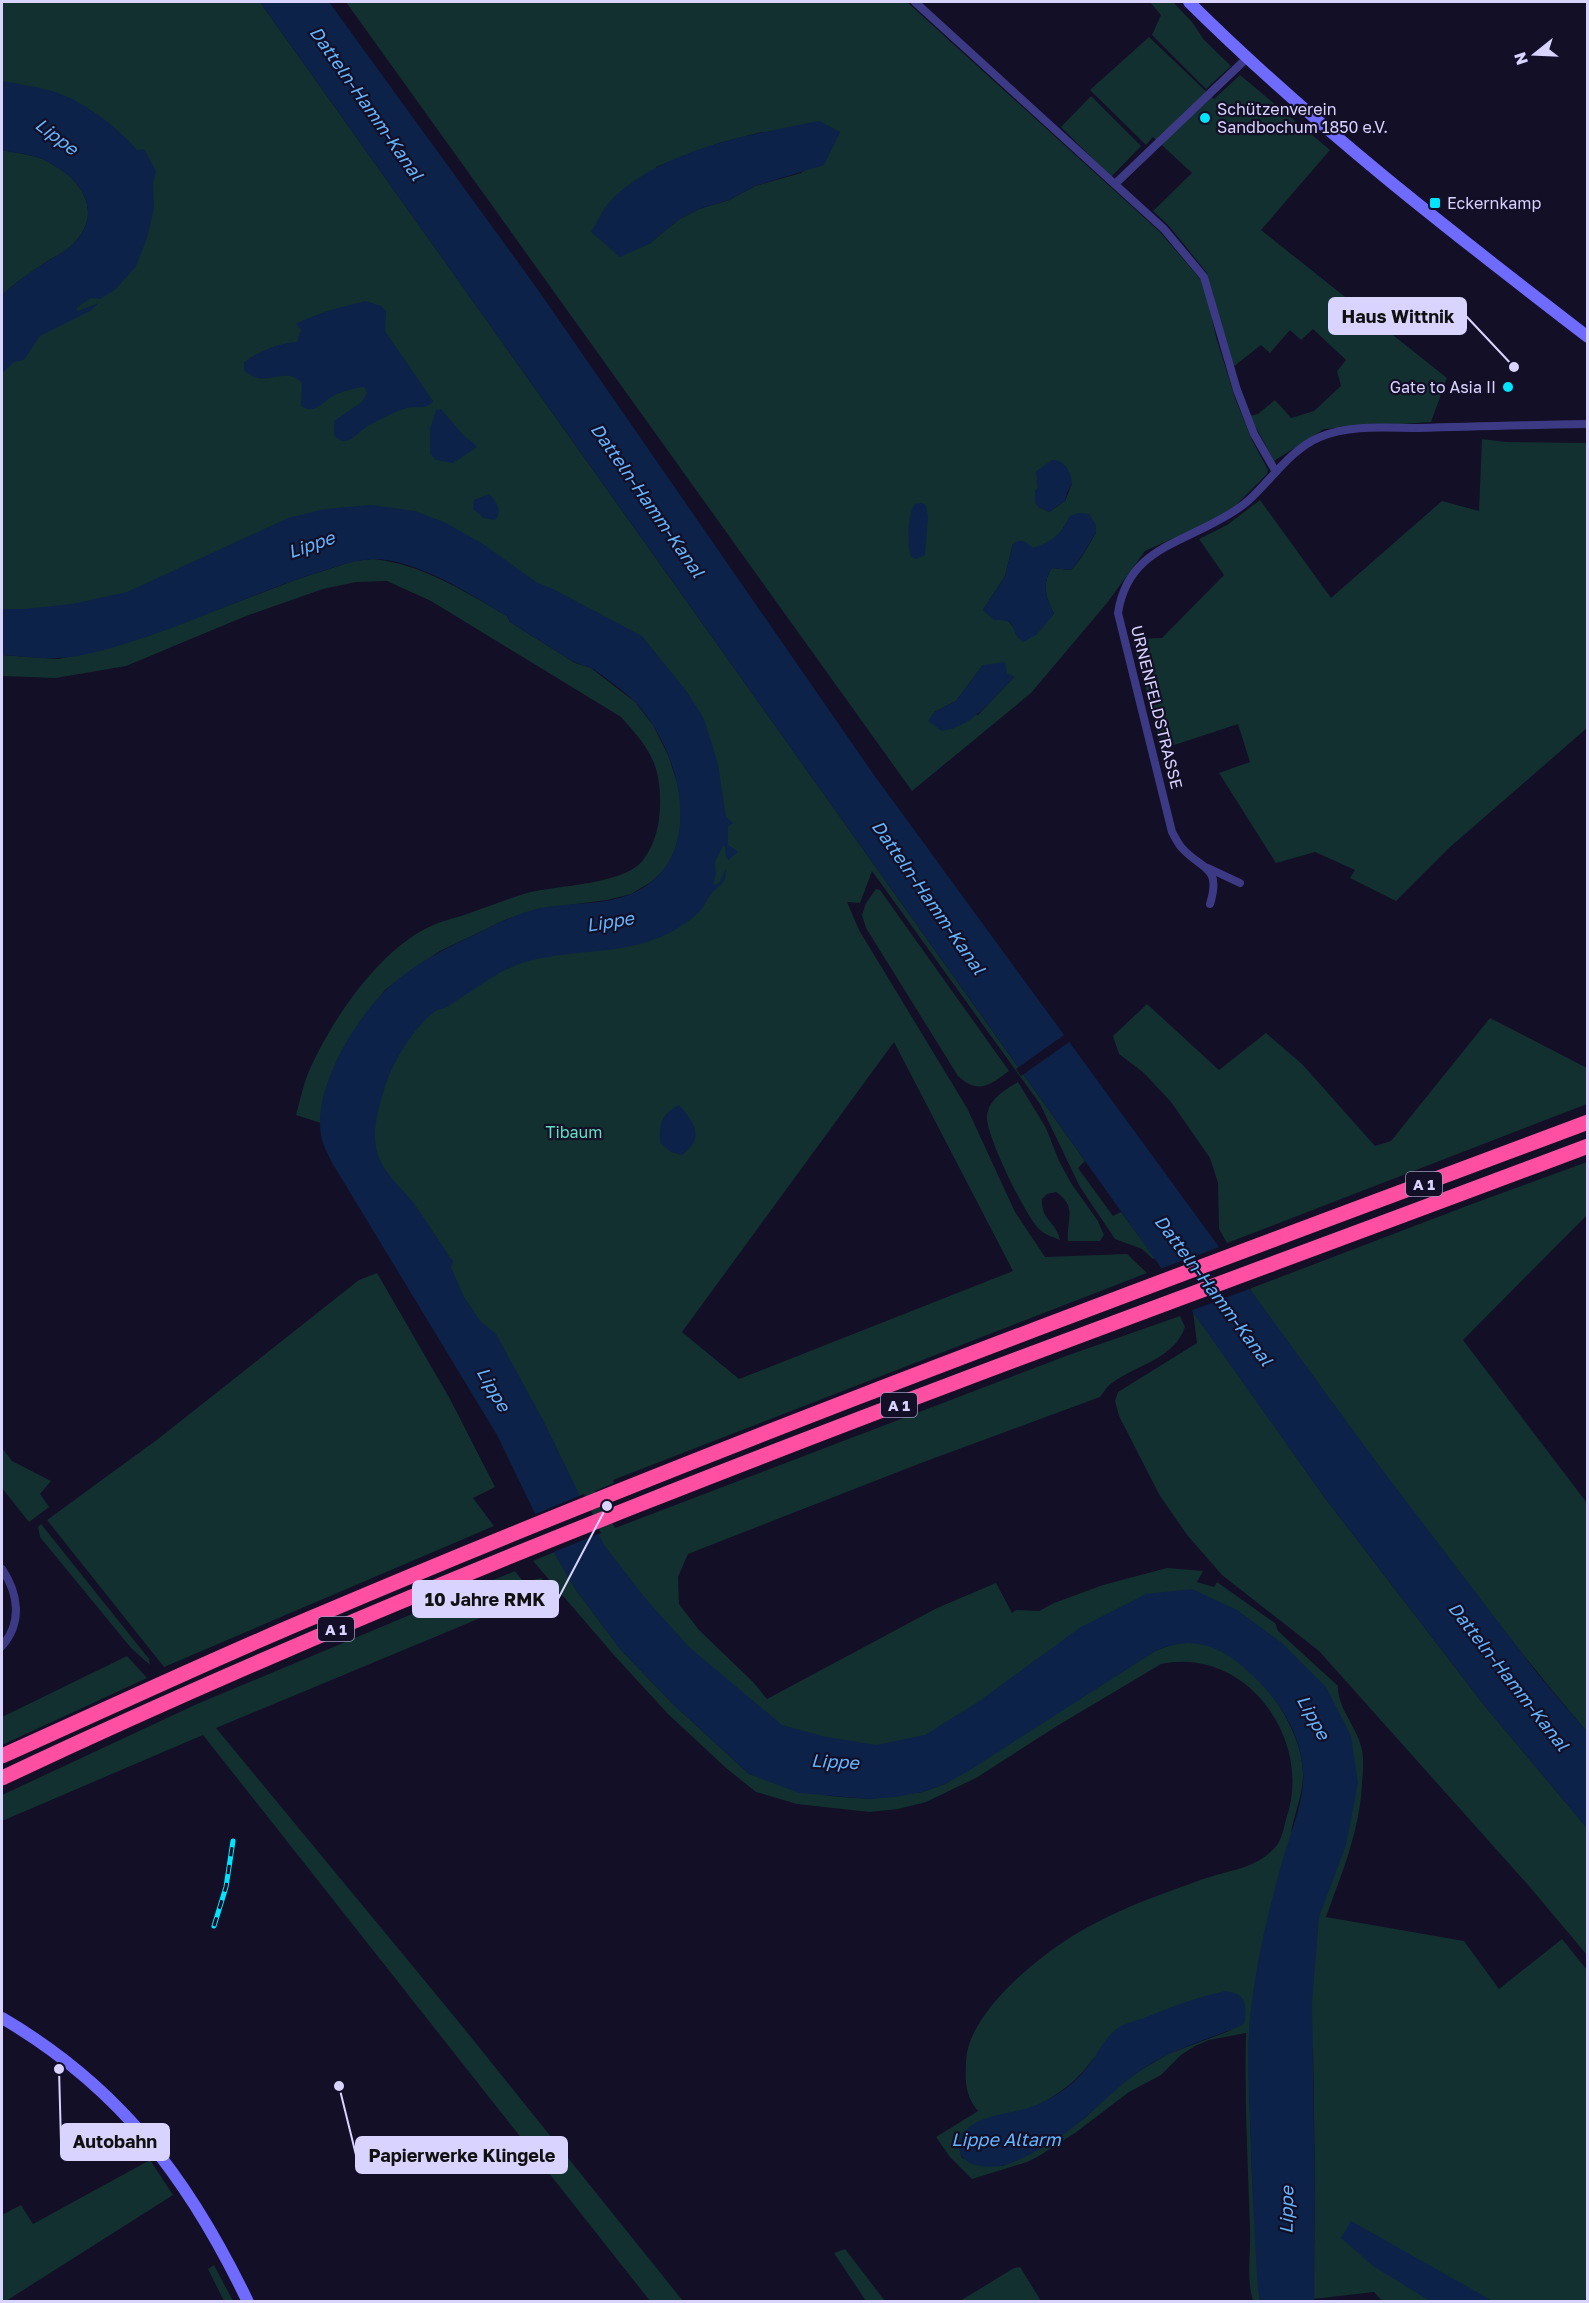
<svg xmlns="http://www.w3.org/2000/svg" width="1589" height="2303" viewBox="0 0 1589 2303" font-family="'Golos Text',sans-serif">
	<rect width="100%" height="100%" fill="#130f26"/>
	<g fill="#12302f" fill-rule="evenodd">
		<path d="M2 2H260L1085 1161 1078 1168 1113 1216 1121 1212 1155 1258 1153 1259 1142 1249 1115 1239 1080 1187 1040 1104 872 871 860 903 847 902 859 930 967 1108 1015 1212 1045 1257 1127 1254 1147 1273 613 1480 614 1483 595 1491 615 1528 1066 1356 1180 1316 1185 1327C1174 1359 1138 1364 1112 1383 1107 1386 1104 1392 1100 1397L921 1463 688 1554 678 1577 679 1604 699 1630 753 1682 767 1699 937 1608 996 1583 1012 1613 1016 1610 1039 1611 1054 1603 1103 1585 1167 1568 1203 1571 1197 1582 1214 1587 1217 1582 1275 1623 1278 1631 1338 1686C1337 1708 1358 1728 1362 1750 1364 1760 1363 1773 1362 1783 1360 1830 1342 1873 1326 1917L1464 1941 1499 1989 1562 1939 1587 1970V2301L1383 2302 1374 2292 1313 2299 1315 2196 1313 2048 1250 2019 1249 2077 1252 2177 1260 2301H1253C1246 2278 1251 2253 1250 2228 1248 2163 1244 2098 1246 2033L1209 2040 1195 2046 1181 2055 1161 2075 1129 2092 1075 2133 1039 2156 1027 2162 972 2179 950 2157 936 2137 978 2111C965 2096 965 2080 966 2061 968 2012 1040 1955 1079 1932 1105 1917 1134 1904 1162 1894 1179 1888 1196 1881 1213 1876 1237 1869 1260 1866 1277 1845 1282 1838 1284 1827 1286 1819 1314 1741 1247 1646 1161 1664L1057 1726 976 1778 926 1802 898 1809 870 1812 797 1804 756 1792 726 1768 668 1714 613 1654 533 1561 554 1552 576 1590 621 1650 673 1704 749 1774 830 1796 869 1799 922 1792 945 1784 1155 1651C1166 1647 1177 1642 1190 1642 1244 1642 1304 1724 1303 1775 1303 1795 1294 1814 1291 1833L1325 1747 1213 1625 878 1774 680 1676 355 1155 385 1029 687 877 678 723 423 543 2 635V328L115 217 2 118ZM894 1042 1013 1271 739 1379 682 1332ZM1232 2030 1168 2054 1141 2070 1119 2085 1087 2116 1057 2138 1017 2160 1002 2166 962 2158C947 2115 1014 2117 1038 2105 1061 2093 1079 2079 1094 2058Z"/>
		<path d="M346 2H907L1160 232 1201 280 1206 291 1216 337 1235 398 1252 440 1268 470 1267 474 1236 505 1214 520 1145 551 1107 603 1031 693 912 791ZM762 132H840L832 145 801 173 755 186 729 200 699 209 678 220 649 244 656 167 719 143ZM1048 465 1072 484 1065 501 1049 512 1039 507 1035 502V491L1038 488 1037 471ZM1070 516 1096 533C1089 544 1080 562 1071 570L1052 568C1041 584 1046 598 1054 614L1019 639C1012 618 1002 618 983 610L1005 576 1013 544C1019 545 1027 548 1033 548 1052 546 1063 531 1070 516ZM983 665 1014 677 978 715 934 712 956 701Z"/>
		<path d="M1150 2H1173L1192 22 1204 40 1231 66 1206 89 1152 35 1161 15Z"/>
		<path d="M1149 37 1214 99 1240 75 1330 150 1261 230 1447 378 1431 422 1324 429 1274 461 1250 416 1258 414 1275 400 1291 418 1314 411 1341 386 1337 371 1346 360 1313 329 1301 340 1290 330 1270 353 1261 345 1233 367 1207 273 1169 226 1153 211 1192 173 1153 137 1146 145 1090 90Z"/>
		<path d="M1091 96 1141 146 1111 177 1061 127Z"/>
		<path d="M2 150C14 153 30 154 42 159 80 176 108 213 70 247 63 253 54 257 46 262 31 272 16 282 2 295Z"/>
		<path d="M1482 439 1506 442 1587 443V728L1449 848 1396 901 1350 878 1355 870 1315 852 1276 863 1219 773 1250 762 1238 724 1162 749 1132 639 1162 638 1224 575 1199 539 1227 525 1260 500 1331 598 1442 501 1479 511Z"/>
		<path d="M373 559C423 564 465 592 507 616L510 622 575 663 591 668 635 702 653 725 668 755 678 785 681 809 680 832 675 850 666 868 651 882 631 894 607 900 537 909 507 919 440 951 411 970 385 990 361 1021 338 1058 324 1094 321 1123 296 1115C300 1101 303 1085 309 1071 331 1021 378 951 429 927 441 921 455 918 467 914 487 907 507 899 527 893 557 885 624 885 643 860 655 845 660 823 660 805 661 763 648 747 621 717L431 601 387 581 356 582 323 589 246 616 126 666 56 678 2 676V655L58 659 100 650 150 635 298 579 354 561Z"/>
		<path d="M876 889 880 890 1009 1071C990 1085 978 1095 958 1076L866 928 862 915 866 903Z"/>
		<path d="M1147 1004 1219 1070 1266 1033 1302 1064 1375 1146 1391 1141 1490 1018 1587 1068V1104L1227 1243 1219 1229 1218 1183 1210 1158 1171 1102 1144 1073 1119 1054 1113 1036Z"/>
		<path d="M1018 1082 1046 1128 1059 1161 1071 1183 1098 1221 1104 1235 1100 1241H1068C1066 1219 1078 1207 1056 1192L1047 1194 1042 1199C1041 1221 1056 1221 1060 1240 1053 1237 1045 1235 1039 1229 1026 1217 984 1132 987 1115 990 1098 1005 1090 1018 1082Z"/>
		<path d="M1587 1162V1215L1463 1340 1587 1503V1732C1467 1591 1359 1439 1249 1289L1472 1204Z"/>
		<path d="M377 1273 450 1399 495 1487 473 1498 494 1526 164 1667 47 1520 158 1439 359 1280Z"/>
		<path d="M1193 1311 1325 1498 1484 1705 1587 1828V1955L1529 1886 1319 1651 1222 1575 1188 1536 1160 1496 1119 1416 1115 1401 1118 1392 1197 1343Z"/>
		<path d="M2 1448 12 1461 51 1481 40 1494 49 1507 29 1522 2 1488Z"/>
		<path d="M41 1524 149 1659 150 1665 131 1648 40 1537 38 1527Z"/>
		<path d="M515 1571 522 1580H533L541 1578 554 1592 490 1614 216 1728 458 2021 683 2301H650L203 1735 2 1821V1795L197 1704Z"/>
		<path d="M127 1656 147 1678 2 1745V1717Z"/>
		<path d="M150 2160 173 2195 6 2301H2V2215L21 2205 33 2224Z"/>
		<path d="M845 2249 885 2301H866L834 2253Z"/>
		<path d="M214 2265 233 2301H224L208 2269Z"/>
		<path d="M1020 2267 1041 2301H960L1014 2268Z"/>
	</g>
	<g fill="#0c2248">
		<path d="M260 2H329L536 287 874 775 1377 1463 1537 1673 1587 1732V1828L1484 1705 1325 1498Z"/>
		<path d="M2 81C17 84 33 86 48 90 78 97 118 127 137 150L144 149 156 171 153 183 154 208 147 238 136 266 116 289 100 299 91 298 76 308 78 311 99 303 90 311 40 336 24 360 14 362 2 373V295C16 282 30 272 46 262 54 257 63 253 70 247 108 213 80 176 42 159 30 154 14 153 2 150Z"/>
		<path d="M819 121 840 132 824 165 755 186 729 200 699 209 678 220 649 244 620 257 591 232C598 221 604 206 614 197 669 147 749 135 819 121Z"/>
		<path d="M366 301 381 306 386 311 385 331 433 401C427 410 417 406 407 408 399 410 389 415 381 419 376 422 370 424 365 428 355 435 345 449 334 435V421L362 402 367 393 364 387C355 388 343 391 335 395 323 400 316 416 301 406L302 383C283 364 266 391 244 370V362C260 351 278 343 297 342L301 330 296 324C319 312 341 307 366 301Z"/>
		<path d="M441 409 465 437 471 441 477 447 453 463 436 460 430 454V429L436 410Z"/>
		<path d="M1052 460C1065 460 1071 471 1072 484L1067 493 1065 501 1049 512 1039 507 1035 502V491L1038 488 1036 472Z"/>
		<path d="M489 494C496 501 503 511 495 520L484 518 473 509 474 500Z"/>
		<path d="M922 503 926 505 928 517 925 555 916 559 911 557C907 545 907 514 915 504Z"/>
		<path d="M371 505 415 511 446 523 483 544 536 582 553 589 642 636 687 692 704 719 718 764 726 817 733 823 728 827V845L738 852 728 860 726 857 725 846H723L715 862 716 874 713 885 719 883 726 869C726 886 718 885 711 894 706 900 704 908 698 913 643 962 585 944 522 963 504 969 486 981 470 992 462 996 455 1002 447 1007 443 1009 438 1009 434 1012 414 1027 392 1063 385 1087 378 1109 370 1136 379 1158 387 1177 403 1189 415 1205 428 1223 440 1243 453 1262L451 1267 464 1297 481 1322 496 1334 543 1420 604 1545 645 1598 689 1647 782 1725 826 1737 876 1745 925 1735 978 1702 1081 1627 1146 1594 1192 1589 1237 1610 1282 1643 1326 1687 1351 1736 1358 1783 1346 1845 1319 1917 1312 2002 1315 2196 1314 2301H1260L1258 2290C1254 2234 1252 2178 1250 2122 1249 2092 1247 2061 1249 2031 1253 1975 1266 1920 1281 1866 1288 1839 1305 1802 1303 1773 1301 1729 1275 1694 1242 1666 1214 1642 1188 1637 1155 1651L970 1770 945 1784 922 1792 895 1797 869 1799 799 1793 749 1774 673 1704 621 1650 576 1590 555 1555 497 1435 331 1161C328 1154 324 1147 322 1140 310 1094 354 1020 386 990 413 964 445 949 478 933 497 924 516 914 537 909 567 902 602 906 631 894 709 861 682 752 636 703 626 693 601 673 589 667 583 665 577 664 572 661 551 648 531 635 510 622L507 616C471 595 434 570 392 561 366 555 341 565 316 573 260 591 206 616 149 636 124 644 83 658 56 658 38 659 20 656 2 655V609H24L72 604 127 592 288 518 325 509Z"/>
		<path d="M1078 513 1089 514 1096 525V533C1089 543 1079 563 1071 570L1052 568C1041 584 1046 598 1054 614L1037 634 1023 642C1008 632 1021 619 994 620L983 610 1005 576 1013 544C1022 538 1025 541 1033 548 1054 540 1060 536 1070 516Z"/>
		<path d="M1005 662 1007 673 1014 677C992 699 974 726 942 731L928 721 934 712 956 701 983 665Z"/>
		<path d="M679 1105C695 1123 705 1138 682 1155L671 1152 660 1143C659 1124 661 1114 679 1105Z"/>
		<path d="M1225 1991C1247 1994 1246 2002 1245 2023L1240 2026C1206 2040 1172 2049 1141 2070 1122 2083 1106 2099 1089 2114 1067 2134 1036 2154 1008 2164 992 2169 962 2169 959 2148 959 2144 959 2139 962 2135 977 2112 1018 2115 1041 2103 1057 2095 1072 2086 1084 2071 1096 2059 1103 2038 1118 2028 1126 2023 1138 2020 1147 2017 1173 2006 1198 1997 1225 1991Z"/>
		<path d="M1351 2221 1491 2300 1498 2301H1430L1373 2266 1341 2238Z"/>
	</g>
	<g fill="#130f26">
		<path d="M1067 1033 1072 1040 1021 1076 1016 1069Z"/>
		<path d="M1222 1246 1252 1288 1190 1311 1160 1269Z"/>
		<path d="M584 1494 601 1533 551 1553 533 1515Z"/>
	</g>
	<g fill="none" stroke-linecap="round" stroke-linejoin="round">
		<g stroke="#3d3a85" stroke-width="8">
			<path d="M915 2 1164 229 1204 277 1237 390 1254 434 1276 472"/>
			<path d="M1115 184 1247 58"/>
			<path d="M1208 868 1240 883"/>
			<path d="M1210 904C1222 865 1201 870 1182 848 1178 844 1175 837 1172 832L1118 613C1127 553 1174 545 1219 520 1230 514 1240 508 1249 500 1272 479 1291 449 1320 437 1350 424 1388 428 1419 428 1475 426 1531 425 1588 424"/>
			<path d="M2 1569C18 1593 23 1622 2 1646"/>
		</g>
		<g stroke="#6f6bff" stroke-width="12">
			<path d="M1189 2C1312 124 1450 231 1588 337"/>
			<path d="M2 2018C120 2087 189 2179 248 2302"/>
		</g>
		<g stroke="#ff4fa3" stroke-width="15">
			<path d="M2 1756C109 1708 215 1658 323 1613 739 1436 1164 1281 1588 1122"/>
			<path d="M2 1778C517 1535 1055 1347 1588 1146"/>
		</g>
		<g stroke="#00e5ff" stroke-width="5">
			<path id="rail" d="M214 1926 226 1887 233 1841"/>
		</g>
		<use href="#rail" stroke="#130f26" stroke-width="3" stroke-dasharray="9" stroke-linecap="butt"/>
	</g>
	<g fill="#00e5ff" stroke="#130f26" stroke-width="2">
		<circle cx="1205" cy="118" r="6"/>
		<rect x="1429" y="197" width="12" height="12" rx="3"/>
		<circle cx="1508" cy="387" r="6"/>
	</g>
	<g text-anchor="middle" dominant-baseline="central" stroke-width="4.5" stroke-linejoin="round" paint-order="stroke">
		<g fill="#130f26" stroke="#9e99be" stroke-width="1.5">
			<rect x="1406" y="1172" width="36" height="24" rx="4.5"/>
			<rect x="881" y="1393" width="36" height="24" rx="4.5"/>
			<rect x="318" y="1617" width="36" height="24" rx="4.5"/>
		</g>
		<g font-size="15" font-weight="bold" fill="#d9d4ff">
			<text x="1424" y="1184">A 1</text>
			<text x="899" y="1405">A 1</text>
			<text x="336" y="1629">A 1</text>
		</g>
		<g font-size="16" fill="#d9d4ff" stroke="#130f26" text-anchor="start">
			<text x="1217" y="109">Schützenverein<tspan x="1217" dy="18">Sandbochum 1850 e.V.</tspan></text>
			<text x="1447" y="203">Eckernkamp</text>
			<text x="1496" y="387" text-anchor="end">Gate to Asia II</text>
		</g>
		<g font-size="16" fill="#d9d4ff" stroke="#130f26">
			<text transform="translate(1157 707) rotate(76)">URNENFELDSTRASSE</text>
		</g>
		<g font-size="16" fill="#5fe0c0" stroke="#130f26">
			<text x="574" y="1132">Tibaum</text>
		</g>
		<g font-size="18" font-style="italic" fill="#62b6ff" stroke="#130f26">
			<text transform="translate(367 103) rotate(55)">Datteln-Hamm-Kanal</text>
			<text transform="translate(57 136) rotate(37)">Lippe</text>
			<text transform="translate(648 500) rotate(55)">Datteln-Hamm-Kanal</text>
			<text transform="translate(311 544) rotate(-19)">Lippe</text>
			<text transform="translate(929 897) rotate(55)">Datteln-Hamm-Kanal</text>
			<text transform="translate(610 921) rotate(-9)">Lippe</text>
			<text transform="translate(1214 1290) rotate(53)">Datteln-Hamm-Kanal</text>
			<text transform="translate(494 1389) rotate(60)">Lippe</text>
			<text transform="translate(1509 1676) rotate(52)">Datteln-Hamm-Kanal</text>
			<text transform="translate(1314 1717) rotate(61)">Lippe</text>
			<text transform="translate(835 1761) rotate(3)">Lippe</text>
			<text x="1006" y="2139">Lippe Altarm</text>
			<text transform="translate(1286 2210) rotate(-89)">Lippe</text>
		</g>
	</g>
	<path fill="none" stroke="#d9d4ff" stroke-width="2" d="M1514 367L1466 316M607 1506L558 1599M59 2069L61 2142M339 2086L356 2155"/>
	<g fill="#d9d4ff" stroke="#130f26" stroke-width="2">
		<circle cx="1514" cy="367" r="6"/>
		<circle cx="607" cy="1506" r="6"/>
		<circle cx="59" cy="2069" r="6"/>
		<circle cx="339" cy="2086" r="6"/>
	</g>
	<g fill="#d9d4ff" stroke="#d9d4ff" stroke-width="2">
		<rect x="1329" y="298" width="137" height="36" rx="6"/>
		<rect x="413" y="1581" width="145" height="36" rx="6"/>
		<rect x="61" y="2124" width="108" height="36" rx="6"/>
		<rect x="356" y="2137" width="211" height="36" rx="6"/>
	</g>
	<g font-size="18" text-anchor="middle" font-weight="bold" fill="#111">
		<text x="1398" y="323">Haus Wittnik</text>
		<text x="485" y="1606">10 Jahre RMK</text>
		<text x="115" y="2148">Autobahn</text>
		<text x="462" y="2162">Papierwerke Klingele</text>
	</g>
	<rect width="1589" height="2303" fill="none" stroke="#d9d4ff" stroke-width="6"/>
	<g transform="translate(1535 54) rotate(252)" stroke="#130f26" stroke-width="4.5" paint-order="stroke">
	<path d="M0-4.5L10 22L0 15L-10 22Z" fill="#d9d4ff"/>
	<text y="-9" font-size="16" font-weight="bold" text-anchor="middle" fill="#d9d4ff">N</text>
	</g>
</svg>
